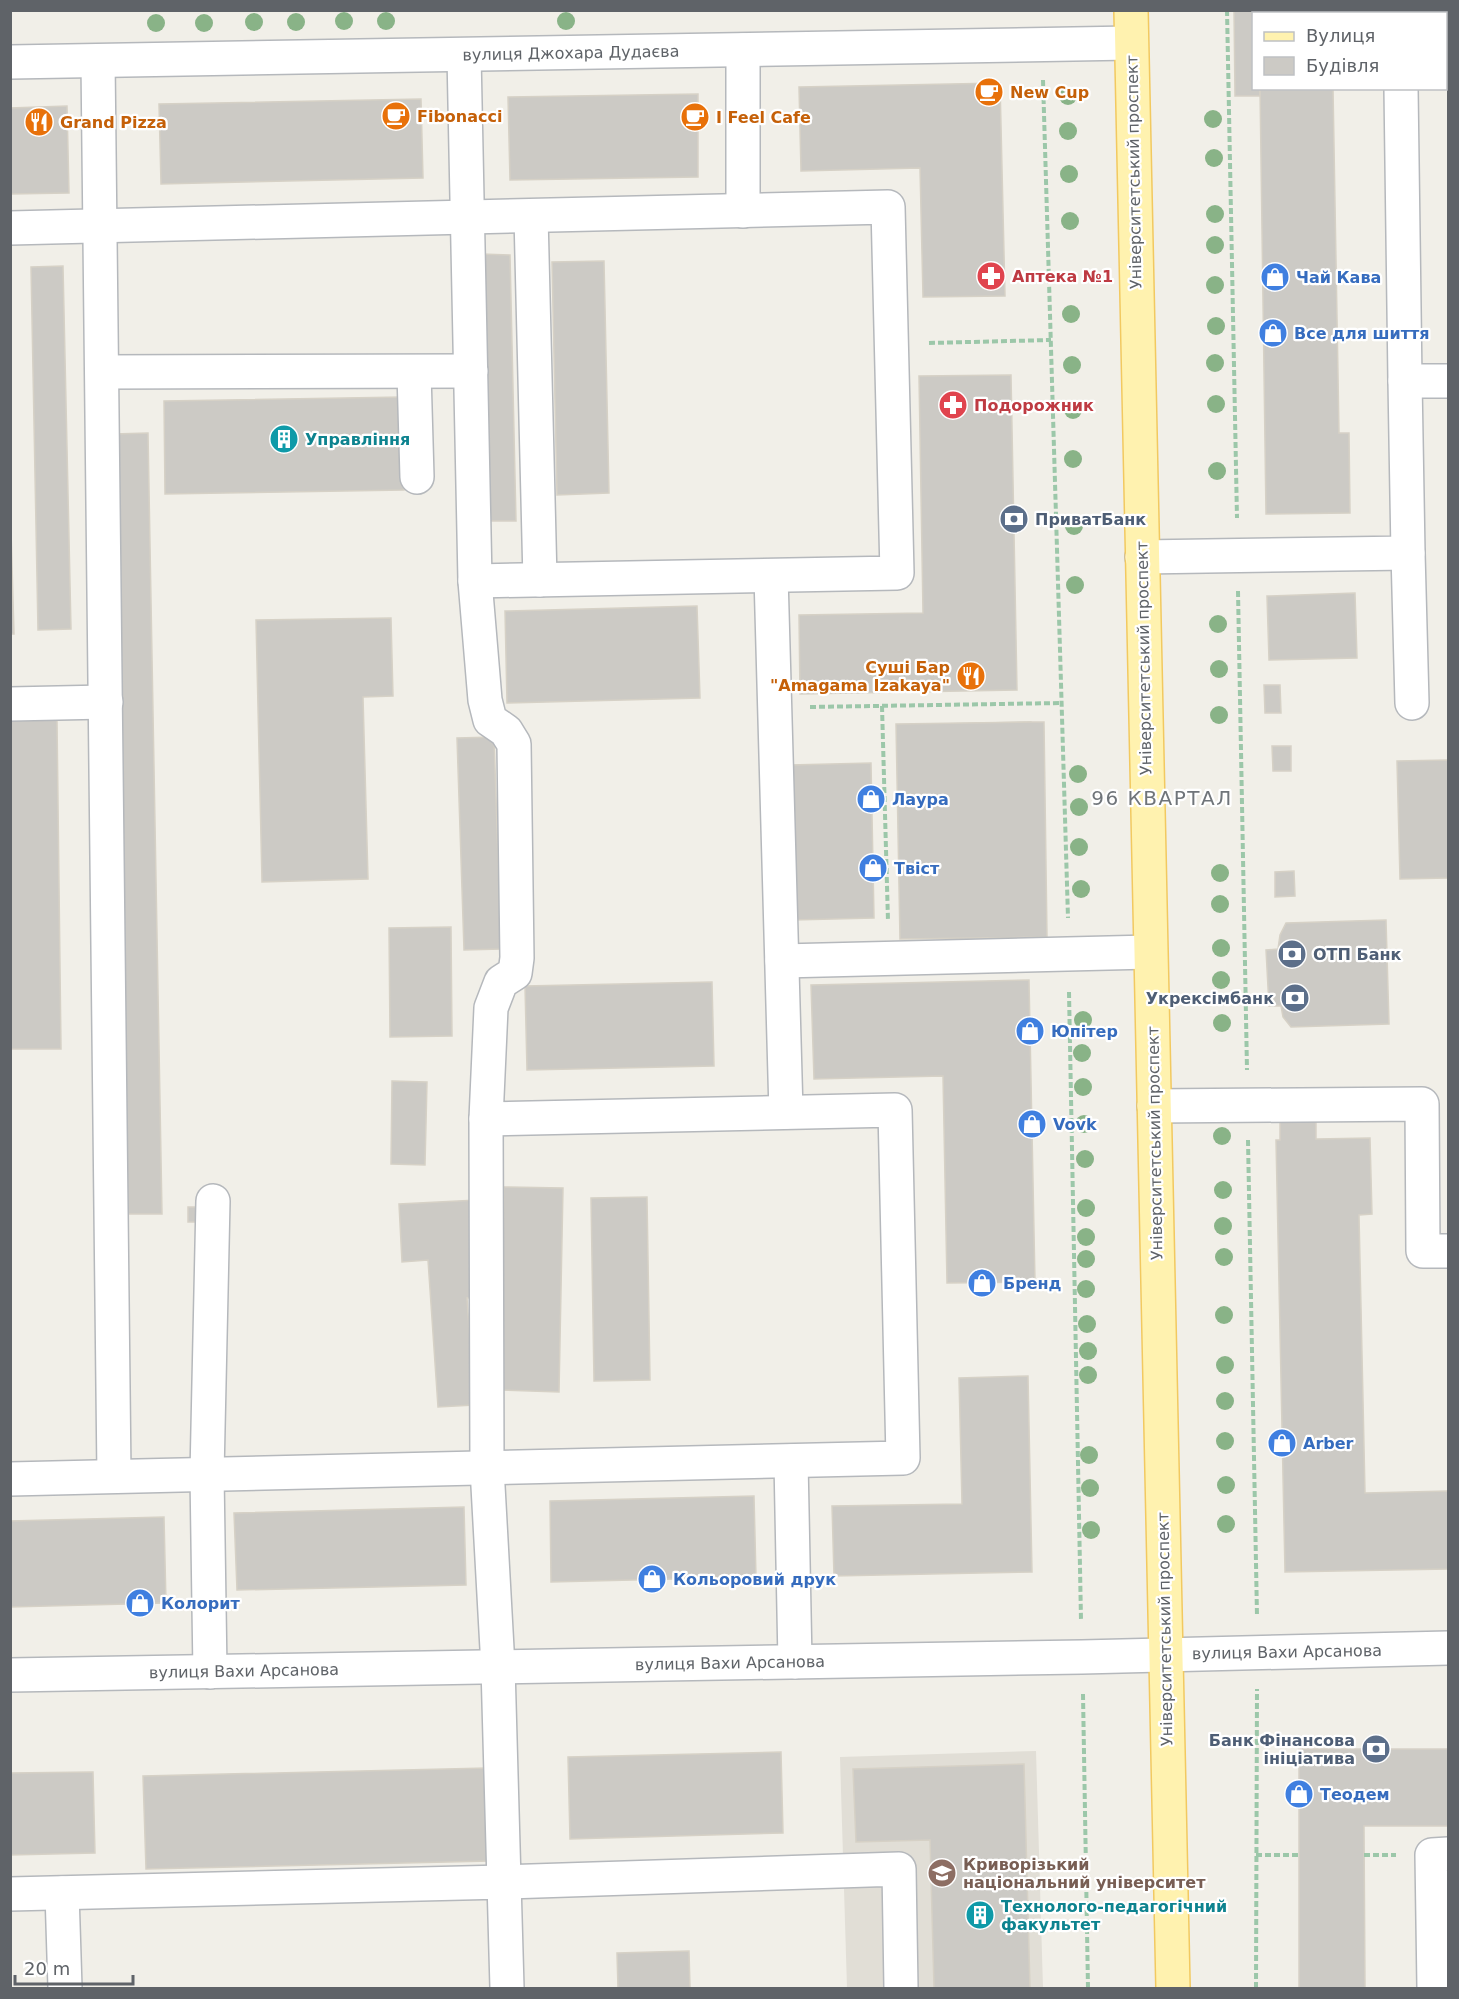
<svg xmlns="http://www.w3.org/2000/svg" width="1459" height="1999" viewBox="0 0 1459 1999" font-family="'DejaVu Sans',sans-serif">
	<rect width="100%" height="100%" fill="#f1efe8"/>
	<path fill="#e1ded6" d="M1036 1751 1043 1988H847L840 1757Z"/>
	<g fill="#cccac5" stroke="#d6d1c6" stroke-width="1.5">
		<path d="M1234 10H1259V14H1254V88H1260V96H1235Z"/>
		<path d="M1259 10H1448V39H1446V14H1259Z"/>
		<path d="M1000 83 1005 296 923 297 920 168 801 171 799 87Z"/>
		<path d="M1260 88H1333L1339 433H1349L1350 513 1266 514Z"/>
		<path d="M698 94V177L510 180 508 97Z"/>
		<path d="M421 99 423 178 161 184 159 104Z"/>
		<path d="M67 106 69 193 10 194V108Z"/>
		<path d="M481 254 510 255 516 521H485Z"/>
		<path d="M604 261 609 493 557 495 552 262Z"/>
		<path d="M63 266 71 629 38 630 31 267Z"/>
		<path d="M1011 375 1017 690 800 694 799 615 923 613 919 376Z"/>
		<path d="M403 397 404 490 165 494 164 401Z"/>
		<path d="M148 433 162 1214H128L114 434Z"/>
		<path d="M10 496 14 634H10Z"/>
		<path d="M1355 593 1357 658 1269 660 1267 596Z"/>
		<path d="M697 606 700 698 507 703 505 611Z"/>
		<path d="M391 618 393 696 363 697 368 879 262 882 256 620Z"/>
		<path d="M1264 685H1280L1281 713H1265Z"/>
		<path d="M57 720 61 1049H10V721Z"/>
		<path d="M1031 722 1033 841 940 842 938 724Z"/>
		<path d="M1031 722H1044L1047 937 900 939 896 724Z"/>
		<path d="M494 737 501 949 464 950 457 738Z"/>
		<path d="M1272 746H1291V771H1273Z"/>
		<path d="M1448 760V878L1400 879 1397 761Z"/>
		<path d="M871 763 874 918 793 920 790 765Z"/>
		<path d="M1294 871 1295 896 1275 897V872Z"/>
		<path d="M1386 920 1389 1024 1291 1027 1283 1017 1281 1006H1269L1266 950 1278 949 1280 935 1286 923Z"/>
		<path d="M451 927 452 1036 390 1037 389 928Z"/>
		<path d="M1029 980 1035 1282 947 1283 943 1076 814 1079 811 985Z"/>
		<path d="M712 982 714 1066 527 1070 525 986Z"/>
		<path d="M392 1081 427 1082 425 1165 391 1164Z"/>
		<path d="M1316 1121V1139L1370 1138 1372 1214 1359 1215 1365 1493 1448 1491V1569L1285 1572 1276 1140H1280V1122Z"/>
		<path d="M504 1187 563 1188 559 1392 501 1390Z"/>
		<path d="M647 1197 650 1380 594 1381 591 1198Z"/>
		<path d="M477 1200 483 1296 467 1298 474 1405 438 1407 428 1260 402 1262 399 1204Z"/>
		<rect x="188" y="1207" width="8" height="15"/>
		<path d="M1028 1376 1032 1572 834 1576 832 1506 962 1504 959 1378Z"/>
		<path d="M754 1496 756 1577 551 1582 550 1501Z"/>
		<path d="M464 1507 466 1585 237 1590 234 1513Z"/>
		<path d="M164 1517 166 1603 10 1607V1521Z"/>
		<path d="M1299 1749H1448V1826H1364L1365 1988H1299Z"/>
		<path d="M781 1752 783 1833 570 1839 568 1757Z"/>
		<path d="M1024 1764 1030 1988H934L930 1840 856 1842 853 1769Z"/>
		<path d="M487 1768 490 1861 146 1869 143 1776Z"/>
		<path d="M93 1772 95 1853 10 1855V1773Z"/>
		<path d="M689 1951 690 1988H618L617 1953Z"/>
	</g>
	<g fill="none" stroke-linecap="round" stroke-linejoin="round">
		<g stroke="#b5b8bc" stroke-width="36">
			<g id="minor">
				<path d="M98 61 114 1476"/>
				<path d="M10 62 1131 43"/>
				<path d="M1446 67H1448"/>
				<path d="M1401 88 1405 381"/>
				<path d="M743 211V50"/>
				<path d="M531 216 540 580"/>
				<path d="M10 228 888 207 897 573 475 581"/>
				<path d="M102 372 471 371"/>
				<path d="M414 373 417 477"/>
				<path d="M1408 553 1412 703"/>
				<path d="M1142 557 1408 553 1405 381H1448"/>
				<path d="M771 576 786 1112"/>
				<path d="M10 704 106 702"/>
				<path d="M782 961 1150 952"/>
				<path d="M1154 1106 1422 1104 1423 1251H1448"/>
				<path d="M486 1119 487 1468 498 1667 504 1882 899 1869 901 1988"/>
				<path d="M791 1461 795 1662"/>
				<path d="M10 1479 903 1458 895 1110 486 1119 491 1008 501 982 515 973 517 958 514 744 506 731 490 720 485 700 475 581 464 55"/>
				<path d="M210 1672 207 1474 213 1201"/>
				<path d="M10 1675 1082 1657 1448 1648"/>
				<path d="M62 1893 65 1988"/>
				<path d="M10 1894 504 1882 507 1988"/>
				<path d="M1434 1988 1432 1855 1448 1854"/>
			</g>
		</g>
		<g stroke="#f2c960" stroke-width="36">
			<path id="major" d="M1131 10 1173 1988"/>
		</g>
		<g stroke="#9cc7a9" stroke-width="4" stroke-dasharray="6 3" stroke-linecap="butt">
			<path d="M1227 10 1237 518"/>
			<path d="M1043 80 1068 918"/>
			<path d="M929 343 1051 340"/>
			<path d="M1238 591 1247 1070"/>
			<path d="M882 706 888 921"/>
			<path d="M810 707 1061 703"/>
			<path d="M1069 992 1081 1620"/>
			<path d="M1248 1140 1257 1616"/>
			<path d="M1083 1694 1088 1988"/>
			<path d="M1256 1855H1299"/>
			<path d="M1364 1855H1396"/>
			<path d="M1256 1988 1257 1689"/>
		</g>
		<use href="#minor" stroke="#fff" stroke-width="33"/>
		<use href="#major" stroke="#fff2af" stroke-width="33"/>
	</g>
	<g fill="#89b387">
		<circle cx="344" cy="21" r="9"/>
		<circle cx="386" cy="21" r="9"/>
		<circle cx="566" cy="21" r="9"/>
		<circle cx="254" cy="22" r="9"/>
		<circle cx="296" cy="22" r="9"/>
		<circle cx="156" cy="23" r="9"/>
		<circle cx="204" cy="23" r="9"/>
		<circle cx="1068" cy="96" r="9"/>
		<circle cx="1213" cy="119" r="9"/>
		<circle cx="1068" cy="131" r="9"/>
		<circle cx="1214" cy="158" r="9"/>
		<circle cx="1069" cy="174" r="9"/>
		<circle cx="1215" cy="214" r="9"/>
		<circle cx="1070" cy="221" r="9"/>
		<circle cx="1215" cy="245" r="9"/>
		<circle cx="1215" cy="285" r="9"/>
		<circle cx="1071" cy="314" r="9"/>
		<circle cx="1216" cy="326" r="9"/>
		<circle cx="1215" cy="363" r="9"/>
		<circle cx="1072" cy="365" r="9"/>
		<circle cx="1216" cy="404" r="9"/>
		<circle cx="1073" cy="410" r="9"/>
		<circle cx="1073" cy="459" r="9"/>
		<circle cx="1217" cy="471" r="9"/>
		<circle cx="1074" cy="526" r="9"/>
		<circle cx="1075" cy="585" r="9"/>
		<circle cx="1218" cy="624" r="9"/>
		<circle cx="1219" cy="669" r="9"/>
		<circle cx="1219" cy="715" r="9"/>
		<circle cx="1078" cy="774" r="9"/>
		<circle cx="1079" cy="807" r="9"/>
		<circle cx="1079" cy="847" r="9"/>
		<circle cx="1220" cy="873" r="9"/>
		<circle cx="1081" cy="889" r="9"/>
		<circle cx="1220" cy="904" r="9"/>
		<circle cx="1221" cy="948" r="9"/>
		<circle cx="1221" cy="980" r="9"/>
		<circle cx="1083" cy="1020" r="9"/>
		<circle cx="1222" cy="1023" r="9"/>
		<circle cx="1082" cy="1053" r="9"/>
		<circle cx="1083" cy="1087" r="9"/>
		<circle cx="1084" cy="1124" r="9"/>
		<circle cx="1222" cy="1136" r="9"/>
		<circle cx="1085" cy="1159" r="9"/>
		<circle cx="1223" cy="1190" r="9"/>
		<circle cx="1086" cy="1208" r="9"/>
		<circle cx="1223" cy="1226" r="9"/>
		<circle cx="1086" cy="1237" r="9"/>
		<circle cx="1224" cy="1257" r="9"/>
		<circle cx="1086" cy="1259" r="9"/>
		<circle cx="1086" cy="1289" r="9"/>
		<circle cx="1224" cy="1315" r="9"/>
		<circle cx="1087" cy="1324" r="9"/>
		<circle cx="1088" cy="1351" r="9"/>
		<circle cx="1225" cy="1365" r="9"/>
		<circle cx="1088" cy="1375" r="9"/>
		<circle cx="1225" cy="1401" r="9"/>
		<circle cx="1225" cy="1441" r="9"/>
		<circle cx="1089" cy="1455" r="9"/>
		<circle cx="1226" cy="1485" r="9"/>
		<circle cx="1090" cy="1488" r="9"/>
		<circle cx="1226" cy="1524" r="9"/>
		<circle cx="1091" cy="1530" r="9"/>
	</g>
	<defs>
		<g id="cafe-disc" transform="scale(1.5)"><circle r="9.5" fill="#e8710a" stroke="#fff"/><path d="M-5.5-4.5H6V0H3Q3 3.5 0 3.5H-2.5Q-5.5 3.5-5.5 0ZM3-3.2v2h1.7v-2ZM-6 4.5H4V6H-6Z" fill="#fff"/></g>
		<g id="restaurant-disc" transform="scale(1.5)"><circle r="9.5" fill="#e8710a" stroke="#fff"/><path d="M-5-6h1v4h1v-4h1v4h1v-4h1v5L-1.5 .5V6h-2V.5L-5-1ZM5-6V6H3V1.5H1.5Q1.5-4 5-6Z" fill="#fff"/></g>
		<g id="pharmacy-disc" transform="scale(1.5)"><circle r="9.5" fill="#e0444e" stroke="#fff"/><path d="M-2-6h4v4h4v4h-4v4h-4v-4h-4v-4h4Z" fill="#fff"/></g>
		<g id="shop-disc" transform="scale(1.5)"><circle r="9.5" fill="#3f7fe0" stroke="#fff"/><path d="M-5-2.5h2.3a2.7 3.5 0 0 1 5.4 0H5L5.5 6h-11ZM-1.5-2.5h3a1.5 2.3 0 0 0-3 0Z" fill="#fff"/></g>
		<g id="building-disc" transform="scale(1.5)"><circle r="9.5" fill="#0f9aa8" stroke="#fff"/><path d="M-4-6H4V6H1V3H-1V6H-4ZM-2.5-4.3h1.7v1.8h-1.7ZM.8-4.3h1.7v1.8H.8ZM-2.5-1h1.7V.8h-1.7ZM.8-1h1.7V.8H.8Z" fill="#fff"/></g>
		<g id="bank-disc" transform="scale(1.5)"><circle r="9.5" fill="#5c6f8a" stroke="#fff"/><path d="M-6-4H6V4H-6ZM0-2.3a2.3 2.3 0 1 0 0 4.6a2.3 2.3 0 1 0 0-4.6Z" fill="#fff"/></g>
		<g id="university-disc" transform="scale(1.5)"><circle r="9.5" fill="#8d6e63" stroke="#fff"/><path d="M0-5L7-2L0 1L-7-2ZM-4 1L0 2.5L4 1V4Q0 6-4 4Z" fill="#fff"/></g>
	</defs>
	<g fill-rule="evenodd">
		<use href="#cafe-disc" x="989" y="92"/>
		<use href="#cafe-disc" x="396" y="116"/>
		<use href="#cafe-disc" x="695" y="117"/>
		<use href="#restaurant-disc" x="39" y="122"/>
		<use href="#pharmacy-disc" x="991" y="276"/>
		<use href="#shop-disc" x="1275" y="277"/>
		<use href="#shop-disc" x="1273" y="333"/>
		<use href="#pharmacy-disc" x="953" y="405"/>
		<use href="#building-disc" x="284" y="439"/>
		<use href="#bank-disc" x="1014" y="519"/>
		<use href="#restaurant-disc" x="971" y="676"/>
		<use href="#shop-disc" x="871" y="799"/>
		<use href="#shop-disc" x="873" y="868"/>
		<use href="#bank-disc" x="1292" y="954"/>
		<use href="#bank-disc" x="1295" y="998"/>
		<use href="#shop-disc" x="1030" y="1031"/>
		<use href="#shop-disc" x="1032" y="1124"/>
		<use href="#shop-disc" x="982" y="1283"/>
		<use href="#shop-disc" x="1282" y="1443"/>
		<use href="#shop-disc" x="652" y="1579"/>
		<use href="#shop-disc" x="140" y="1603"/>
		<use href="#bank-disc" x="1376" y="1749"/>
		<use href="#shop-disc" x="1299" y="1794"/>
		<use href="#university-disc" x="942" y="1873"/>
		<use href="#building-disc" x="980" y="1915"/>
	</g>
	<g text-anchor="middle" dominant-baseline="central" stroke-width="4.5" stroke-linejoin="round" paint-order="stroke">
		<g font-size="16" fill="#5f6368" stroke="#fff">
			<text transform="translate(571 53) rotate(-1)">вулиця Джохара Дудаєва</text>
			<text transform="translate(1134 172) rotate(-91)">Університетський проспект</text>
			<text transform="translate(1144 658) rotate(-91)">Університетський проспект</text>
			<text transform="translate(1155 1143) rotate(-91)">Університетський проспект</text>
			<text transform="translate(1165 1629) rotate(-91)">Університетський проспект</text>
			<text transform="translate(1287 1652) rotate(-1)">вулиця Вахи Арсанова</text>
			<text transform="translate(730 1663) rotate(-1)">вулиця Вахи Арсанова</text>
			<text transform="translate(244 1671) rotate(-1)">вулиця Вахи Арсанова</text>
		</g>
		<g font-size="16" font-weight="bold" fill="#c56008" stroke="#fff" text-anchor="start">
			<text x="1010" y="92">New Cup</text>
			<text x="417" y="116">Fibonacci</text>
			<text x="716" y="117">I Feel Cafe</text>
			<text x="60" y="122">Grand Pizza</text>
			<text x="950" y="667" text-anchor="end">Суші Бар<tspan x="950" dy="18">"Amagama Izakaya"</tspan></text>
		</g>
		<g font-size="16" font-weight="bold" fill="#be3a42" stroke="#fff" text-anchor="start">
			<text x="1012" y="276">Аптека №1</text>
			<text x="974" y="405">Подорожник</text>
		</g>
		<g font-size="16" font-weight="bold" fill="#366cbe" stroke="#fff" text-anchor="start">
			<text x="1296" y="277">Чай Кава</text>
			<text x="1294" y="333">Все для шиття</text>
			<text x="892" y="799">Лаура</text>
			<text x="894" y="868">Твіст</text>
			<text x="1051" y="1031">Юпітер</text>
			<text x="1053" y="1124">Vovk</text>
			<text x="1003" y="1283">Бренд</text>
			<text x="1303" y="1443">Arber</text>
			<text x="673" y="1579">Кольоровий друк</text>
			<text x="161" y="1603">Колорит</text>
			<text x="1320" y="1794">Теодем</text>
		</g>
		<g font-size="16" font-weight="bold" fill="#0d838f" stroke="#fff" text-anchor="start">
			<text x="305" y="439">Управління</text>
			<text x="1001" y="1906">Технолого-педагогічний<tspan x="1001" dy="18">факультет</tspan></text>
		</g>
		<g font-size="16" font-weight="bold" fill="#4e5e75" stroke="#fff" text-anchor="start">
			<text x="1035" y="519">ПриватБанк</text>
			<text x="1313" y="954">ОТП Банк</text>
			<text x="1274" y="998" text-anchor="end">Укрексімбанк</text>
			<text x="1355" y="1740" text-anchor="end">Банк Фінансова<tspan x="1355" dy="18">ініціатива</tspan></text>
		</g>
		<g font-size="16" font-weight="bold" fill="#785e54" stroke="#fff" text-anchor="start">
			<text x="963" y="1864">Криворізький<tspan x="963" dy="18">національний університет</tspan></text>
		</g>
		<g font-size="20" letter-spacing="1.5" fill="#70757a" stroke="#fff">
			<text x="1162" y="798">96 КВАРТАЛ</text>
		</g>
	</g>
	<rect width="1459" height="1999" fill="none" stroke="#5f6368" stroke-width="24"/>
	<rect x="1252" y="12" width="195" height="78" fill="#ffffff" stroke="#bfc1c3" stroke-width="1.5"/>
	<rect x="1264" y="32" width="30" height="9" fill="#fff2af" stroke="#bfc1c3" stroke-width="1.5"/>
	<text x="1306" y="42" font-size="18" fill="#5f6368">Вулиця</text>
	<rect x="1264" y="57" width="30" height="18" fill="#cccac5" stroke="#bfc1c3" stroke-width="1.5"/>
	<text x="1306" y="72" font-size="18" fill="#5f6368">Будівля</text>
	<path d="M15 1975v9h118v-9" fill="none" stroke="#5f6368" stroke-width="3"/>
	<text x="24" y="1975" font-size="18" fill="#5f6368" stroke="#ffffff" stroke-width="4.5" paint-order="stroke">20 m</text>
</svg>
